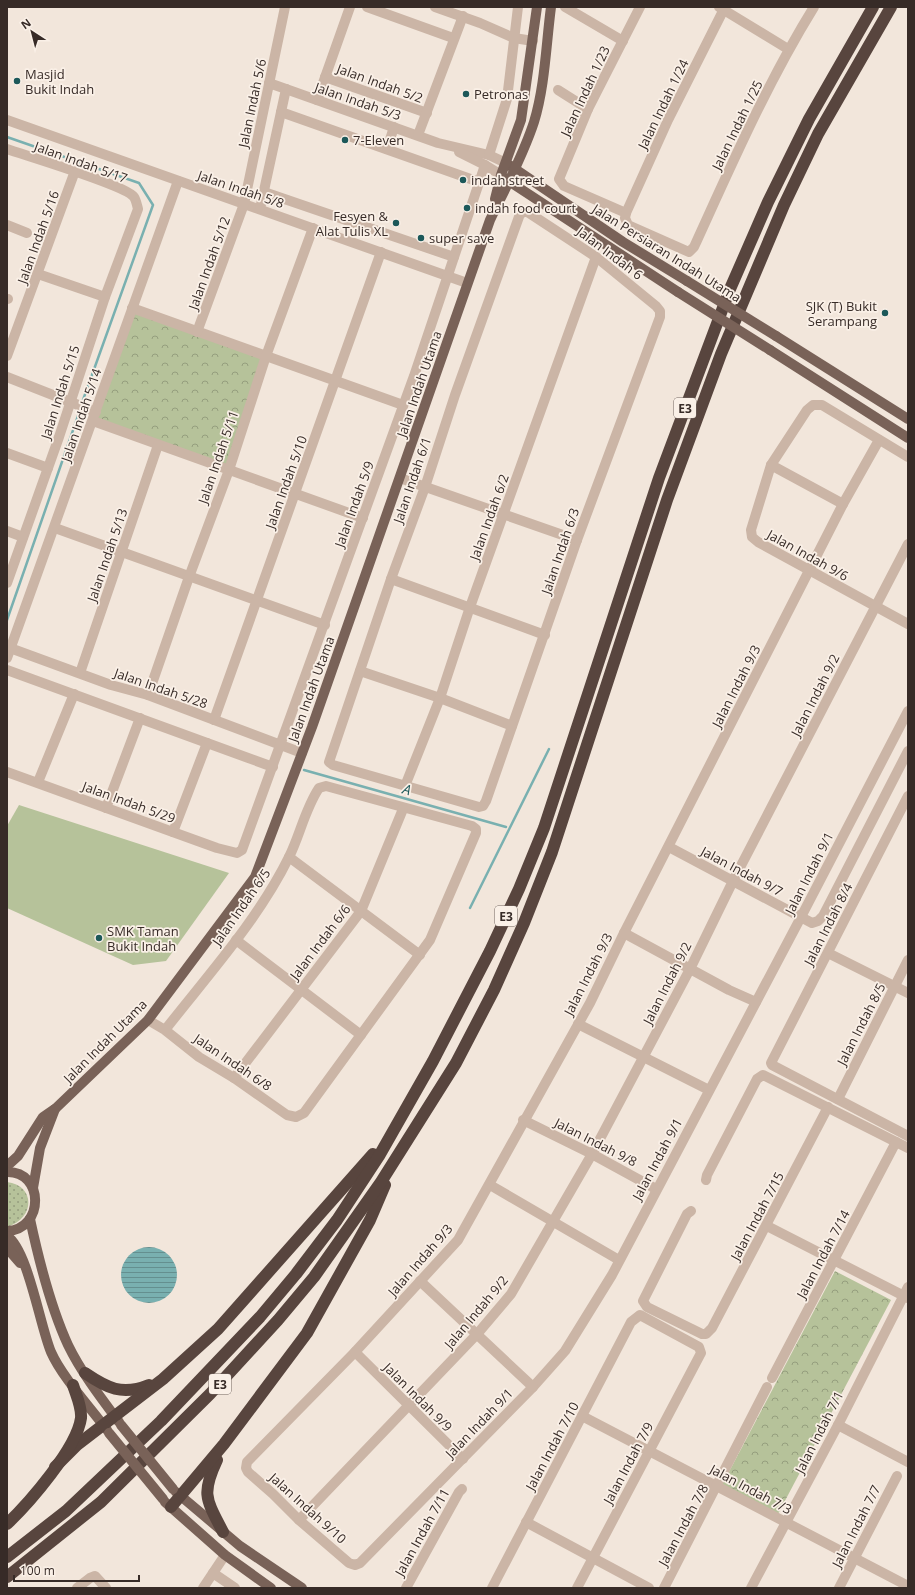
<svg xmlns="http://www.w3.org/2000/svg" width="915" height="1595" viewBox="0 0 915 1595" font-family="'Open Sans',sans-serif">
	<defs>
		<pattern id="grass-dots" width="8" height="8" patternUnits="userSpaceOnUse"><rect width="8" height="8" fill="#b6c29a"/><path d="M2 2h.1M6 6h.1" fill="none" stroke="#959e7e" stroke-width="1.8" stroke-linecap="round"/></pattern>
		<pattern id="park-crowns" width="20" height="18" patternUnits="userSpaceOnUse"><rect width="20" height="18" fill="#b6c29a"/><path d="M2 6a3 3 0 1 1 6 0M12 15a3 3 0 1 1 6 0" fill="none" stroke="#959e7e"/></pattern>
		<pattern id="water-rules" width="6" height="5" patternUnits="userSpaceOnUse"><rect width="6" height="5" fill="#79b0b0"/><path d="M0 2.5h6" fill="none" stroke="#648f8f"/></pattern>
	</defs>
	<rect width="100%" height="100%" fill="#f2e6db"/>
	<path fill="url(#grass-dots)" d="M7 1182C35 1185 36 1218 7 1227Z"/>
	<g fill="url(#park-crowns)">
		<path d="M132 308 266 356 229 470 93 421Z"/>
		<path d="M835 1271 891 1300 778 1514 722 1485Z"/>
	</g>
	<path fill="#b6c29a" d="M19 805 229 873 166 961 133 965 7 908V826Z"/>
	<circle fill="url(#water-rules)" cx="149" cy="1275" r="28"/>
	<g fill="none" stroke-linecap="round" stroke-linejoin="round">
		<g stroke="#79b0b0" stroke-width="2.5">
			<path d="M7 137 139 183 153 205 83 400"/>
			<path d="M7 620 79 413"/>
			<path d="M304 770 506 827"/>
			<path d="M470 908 549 749"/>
		</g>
		<g stroke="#cbb5a6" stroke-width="10">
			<path d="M367 7 453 38"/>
			<path d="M435 7 480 23 514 38 533 41"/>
			<path d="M565 7 623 41"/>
			<path d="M640 7 588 109 559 179 564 186 626 213 625 218 628 225 689 252 694 247C731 166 767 83 814 7"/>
			<path d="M719 7 788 49"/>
			<path d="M325 77 427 113"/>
			<path d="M269 83 438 143 489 155 506 163"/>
			<path d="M558 90 588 109"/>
			<path d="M317 100 350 7"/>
			<path d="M281 112 479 182"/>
			<path d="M7 120 467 283"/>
			<path d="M418 135 463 16"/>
			<path d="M7 149C27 156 125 185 134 197 136 200 137 205 138 209L105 297 59 437 7 583"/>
			<path d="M387 149 394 127"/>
			<path d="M459 152 485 165 501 175"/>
			<path d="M489 155 507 99 518 7"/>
			<path d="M264 192 454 257"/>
			<path d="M260 209 286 89"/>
			<path d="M526 211 596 257 656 306 660 311V317L577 540 486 801 483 806 479 807 333 765 329 762 391 579 425 487 455 395 520 214Z"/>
			<path d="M626 213 668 120 725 7"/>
			<path d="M7 225 27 233"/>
			<path d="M38 274 105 297"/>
			<path d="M7 299H8"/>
			<path d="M132 308 403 405"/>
			<path d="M197 332 244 204 285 7"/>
			<path d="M7 356 75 171"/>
			<path d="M7 377 96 412"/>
			<path d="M93 421 363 518"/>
			<path d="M879 440 843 504 624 933 590 1003 458 1240 355 1352 247 1462 246 1468 248 1472 273 1494 299 1520 349 1563 355 1565 360 1563 533 1387 565 1351 612 1275 801 917 908 711"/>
			<path d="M7 453 48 468"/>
			<path d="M908 457 822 405H813L807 410 771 465 751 530 752 537 758 542 908 624"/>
			<path d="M771 465 843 504"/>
			<path d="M400 478 577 540"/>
			<path d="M55 528 325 625"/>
			<path d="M7 531 23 537"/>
			<path d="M391 579 545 635"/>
			<path d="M10 648 111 685 148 695 302 753"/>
			<path d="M7 658 178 181"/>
			<path d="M7 670 273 767"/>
			<path d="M360 671 440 698 512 726"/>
			<path d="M80 673 158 445"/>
			<path d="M148 695 189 577 229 470 266 356 313 228"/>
			<path d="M214 720 381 252"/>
			<path d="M7 772 217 848 237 853 242 850 414 376 485 165"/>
			<path d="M38 782 74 694"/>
			<path d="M405 786 440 698 470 607 596 257"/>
			<path d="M908 796 771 1063 772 1065 908 1136"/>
			<path d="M106 808 140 718"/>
			<path d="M173 832 207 743"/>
			<path d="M669 847 812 923 818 921 823 916 908 751"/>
			<path d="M289 857 420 955"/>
			<path d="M624 933 729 990 756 1002"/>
			<path d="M236 940 361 1035"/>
			<path d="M828 953 908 993"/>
			<path d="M148 1020 165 1030 199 1057 234 1078 287 1115 296 1117 304 1113 430 940 476 833V829L472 826 326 786 319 788C305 809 300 835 289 857 258 920 208 975 165 1030"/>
			<path d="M578 1024 709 1090"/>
			<path d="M234 1078 361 911 403 809"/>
			<path d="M838 1099 908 960"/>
			<path d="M523 1120 592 1154 656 1189"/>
			<path d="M706 1180 707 1175 757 1079 763 1075 908 1148"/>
			<path d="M490 1185 619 1260"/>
			<path d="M691 1211 687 1214 643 1301 647 1307 702 1334H706L712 1328 828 1107"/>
			<path d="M767 1226 908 1298"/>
			<path d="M420 1281 533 1387"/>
			<path d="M355 1352 463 1459"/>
			<path d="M772 1378 896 1142"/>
			<path d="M582 1416 908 1586"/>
			<path d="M838 1425 908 1462"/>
			<path d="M299 1520 478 1333 511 1294 592 1154 690 969 733 881 908 544"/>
			<path d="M526 1522 649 1588"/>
			<path d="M213 1573 235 1588"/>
			<path d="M77 1588 90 1578 95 1576 106 1588"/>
			<path d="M203 1588 225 1555"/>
			<path d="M406 1588 459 1492 462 1489"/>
			<path d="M492 1588 631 1322 640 1315 699 1347 701 1353 577 1588"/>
			<path d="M664 1588 767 1387"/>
			<path d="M751 1588 838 1425 908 1287"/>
			<path d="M839 1588 897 1476"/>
		</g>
		<g stroke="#796258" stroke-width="10">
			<path d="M509 165 623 242 687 281"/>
			<path d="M504 178 678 292"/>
			<path d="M495 199 501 175 521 120 537 7"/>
			<path d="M776 336 908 419"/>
			<path d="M770 350 908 438"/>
			<path d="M7 1166 18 1156 43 1117 56 1108 148 1020 255 877 312 727 490 220C505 189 523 156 534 122 545 86 546 45 551 7"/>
			<path d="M7 1172C44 1171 45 1229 7 1231"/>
			<path d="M33 1188 40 1148 55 1109"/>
			<path d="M30 1219C39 1261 50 1306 68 1345 81 1372 101 1398 119 1422"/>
			<path d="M7 1236C28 1250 40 1326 51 1352 62 1377 90 1407 107 1430"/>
			<path d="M7 1248 20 1263"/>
			<path d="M176 1492 240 1546 302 1588"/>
			<path d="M165 1502 225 1555 271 1588"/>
		</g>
		<g stroke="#58453e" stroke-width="12">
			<path d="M85 1373C107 1388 122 1396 149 1385"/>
			<path d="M217 1460C201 1494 206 1499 223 1532"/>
			<path d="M55 1467 77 1445 163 1379 218 1329 373 1154"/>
			<path d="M171 1507 224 1444 307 1333 370 1220 385 1185"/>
			<path d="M7 1524C29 1503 77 1448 81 1418 82 1407 76 1395 73 1385"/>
			<path d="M7 1557 66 1511 161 1421 260 1317 296 1274 337 1220 379 1156 433 1061 490 951 519 889 544 828 659 478 730 289 768 202 809 119 873 7"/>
			<path d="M7 1577 101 1502 210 1394 278 1320 314 1277 381 1182 456 1063 494 990 524 923 552 852 667 500 721 354 784 205 818 134 891 7"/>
		</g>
		<g stroke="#796258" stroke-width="10">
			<path d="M687 281 776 336"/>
			<path d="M678 292 770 350"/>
			<path d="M121 1425 173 1489"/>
			<path d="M109 1433 163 1499"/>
		</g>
	</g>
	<g fill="#1c5859" stroke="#faf0e7" stroke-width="1.5">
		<circle cx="17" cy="81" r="4"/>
		<circle cx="466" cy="94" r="4"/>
		<circle cx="345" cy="140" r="4"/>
		<circle cx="463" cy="180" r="4"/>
		<circle cx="467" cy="208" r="4"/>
		<circle cx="396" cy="223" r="4"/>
		<circle cx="421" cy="238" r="4"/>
		<circle cx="885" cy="313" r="4"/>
		<circle cx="99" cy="938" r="4"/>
	</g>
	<g text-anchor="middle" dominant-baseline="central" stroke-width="3.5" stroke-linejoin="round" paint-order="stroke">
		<g fill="#faf0e7" stroke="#726661" stroke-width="1">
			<rect x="674" y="398" width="22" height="20" rx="3"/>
			<rect x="495" y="906" width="22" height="20" rx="3"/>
			<rect x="209" y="1374" width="22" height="20" rx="3"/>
		</g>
		<g font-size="12" font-weight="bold" fill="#372b27">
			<text x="685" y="408">E3</text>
			<text x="506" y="916">E3</text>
			<text x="220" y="1384">E3</text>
		</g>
		<g font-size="13" fill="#372b27" stroke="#faf0e7" text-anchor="start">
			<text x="25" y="74">Masjid<tspan x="25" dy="15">Bukit Indah</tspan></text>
			<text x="474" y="94">Petronas</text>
			<text x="353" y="140">7-Eleven</text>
			<text x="471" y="180">indah street</text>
			<text x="475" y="208">indah food court</text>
			<text x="388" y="216" text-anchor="end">Fesyen &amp;<tspan x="388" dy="15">Alat Tulis XL</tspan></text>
			<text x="429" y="238">super save</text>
			<text x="877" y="306" text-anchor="end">SJK (T) Bukit<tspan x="877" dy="15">Serampang</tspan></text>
			<text x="107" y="931">SMK Taman<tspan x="107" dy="15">Bukit Indah</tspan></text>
		</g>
		<g font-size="13" fill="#372b27" stroke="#faf0e7">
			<text transform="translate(380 83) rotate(20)">Jalan Indah 5/2</text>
			<text transform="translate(585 91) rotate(-65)">Jalan Indah 1/23</text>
			<text transform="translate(358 101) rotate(19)">Jalan Indah 5/3</text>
			<text transform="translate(252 103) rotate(-78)">Jalan Indah 5/6</text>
			<text transform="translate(663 104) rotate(-64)">Jalan Indah 1/24</text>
			<text transform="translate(737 125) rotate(-64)">Jalan Indah 1/25</text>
			<text transform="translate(81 162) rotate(20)">Jalan Indah 5/17</text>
			<text transform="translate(241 189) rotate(19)">Jalan Indah 5/8</text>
			<text transform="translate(38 237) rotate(-70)">Jalan Indah 5/16</text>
			<text transform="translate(610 253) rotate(37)">Jalan Indah 6</text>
			<text transform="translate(667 253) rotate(32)">Jalan Persiaran Indah Utama</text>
			<text transform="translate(209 263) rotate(-70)">Jalan Indah 5/12</text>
			<text transform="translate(419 384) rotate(-71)">Jalan Indah Utama</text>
			<text transform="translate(60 392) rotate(-72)">Jalan Indah 5/15</text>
			<text transform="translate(81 415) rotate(-71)">Jalan Indah 5/14</text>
			<text transform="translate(218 457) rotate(-71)">Jalan Indah 5/11</text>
			<text transform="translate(412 480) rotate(-71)">Jalan Indah 6/1</text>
			<text transform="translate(286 482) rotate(-70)">Jalan Indah 5/10</text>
			<text transform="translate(354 504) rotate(-70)">Jalan Indah 5/9</text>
			<text transform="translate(489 517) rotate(-70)">Jalan Indah 6/2</text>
			<text transform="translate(560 551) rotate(-71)">Jalan Indah 6/3</text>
			<text transform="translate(107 555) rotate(-71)">Jalan Indah 5/13</text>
			<text transform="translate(808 555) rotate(29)">Jalan Indah 9/6</text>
			<text transform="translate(736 686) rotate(-63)">Jalan Indah 9/3</text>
			<text transform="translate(161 688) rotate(19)">Jalan Indah 5/28</text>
			<text transform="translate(311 689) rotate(-70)">Jalan Indah Utama</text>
			<text transform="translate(815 695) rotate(-63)">Jalan Indah 9/2</text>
			<text transform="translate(129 802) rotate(20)">Jalan Indah 5/29</text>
			<text transform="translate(742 871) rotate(28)">Jalan Indah 9/7</text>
			<text transform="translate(809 873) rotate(-63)">Jalan Indah 9/1</text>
			<text transform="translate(241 907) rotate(-55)">Jalan Indah 6/5</text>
			<text transform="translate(828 924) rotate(-63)">Jalan Indah 8/4</text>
			<text transform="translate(320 942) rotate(-53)">Jalan Indah 6/6</text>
			<text transform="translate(588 974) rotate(-63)">Jalan Indah 9/3</text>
			<text transform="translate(667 983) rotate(-63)">Jalan Indah 9/2</text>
			<text transform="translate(861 1024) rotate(-63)">Jalan Indah 8/5</text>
			<text transform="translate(105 1041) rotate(-45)">Jalan Indah Utama</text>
			<text transform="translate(233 1062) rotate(34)">Jalan Indah 6/8</text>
			<text transform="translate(596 1142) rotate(27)">Jalan Indah 9/8</text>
			<text transform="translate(657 1159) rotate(-62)">Jalan Indah 9/1</text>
			<text transform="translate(757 1216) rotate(-62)">Jalan Indah 7/15</text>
			<text transform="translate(823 1254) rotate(-62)">Jalan Indah 7/14</text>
			<text transform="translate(420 1260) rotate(-49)">Jalan Indah 9/3</text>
			<text transform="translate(476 1312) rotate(-50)">Jalan Indah 9/2</text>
			<text transform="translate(418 1397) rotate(45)">Jalan Indah 9/9</text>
			<text transform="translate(479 1423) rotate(-46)">Jalan Indah 9/1</text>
			<text transform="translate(819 1432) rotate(-63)">Jalan Indah 7/1</text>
			<text transform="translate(552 1446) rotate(-62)">Jalan Indah 7/10</text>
			<text transform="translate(628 1463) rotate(-62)">Jalan Indah 7/9</text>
			<text transform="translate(751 1489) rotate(28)">Jalan Indah 7/3</text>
			<text transform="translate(308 1508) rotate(42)">Jalan Indah 9/10</text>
			<text transform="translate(683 1525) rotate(-62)">Jalan Indah 7/8</text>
			<text transform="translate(856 1526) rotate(-63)">Jalan Indah 7/7</text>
			<text transform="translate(422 1532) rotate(-61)">Jalan Indah 7/11</text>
		</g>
		<g font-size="14" font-style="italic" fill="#1c5859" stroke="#faf0e7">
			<text transform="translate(407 789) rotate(16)">A</text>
		</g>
	</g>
	<rect width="915" height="1595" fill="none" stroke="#372b27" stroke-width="16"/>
	<g transform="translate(32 32) rotate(324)" stroke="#faf0e7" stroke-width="3" paint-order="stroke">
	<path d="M0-3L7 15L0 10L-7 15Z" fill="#372b27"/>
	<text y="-6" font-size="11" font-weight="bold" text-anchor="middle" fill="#372b27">N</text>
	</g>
	<path d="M14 1575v6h125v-6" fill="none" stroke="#372b27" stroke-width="2"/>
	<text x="20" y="1575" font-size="12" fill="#372b27" stroke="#faf0e7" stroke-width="3" paint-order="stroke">100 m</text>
</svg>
